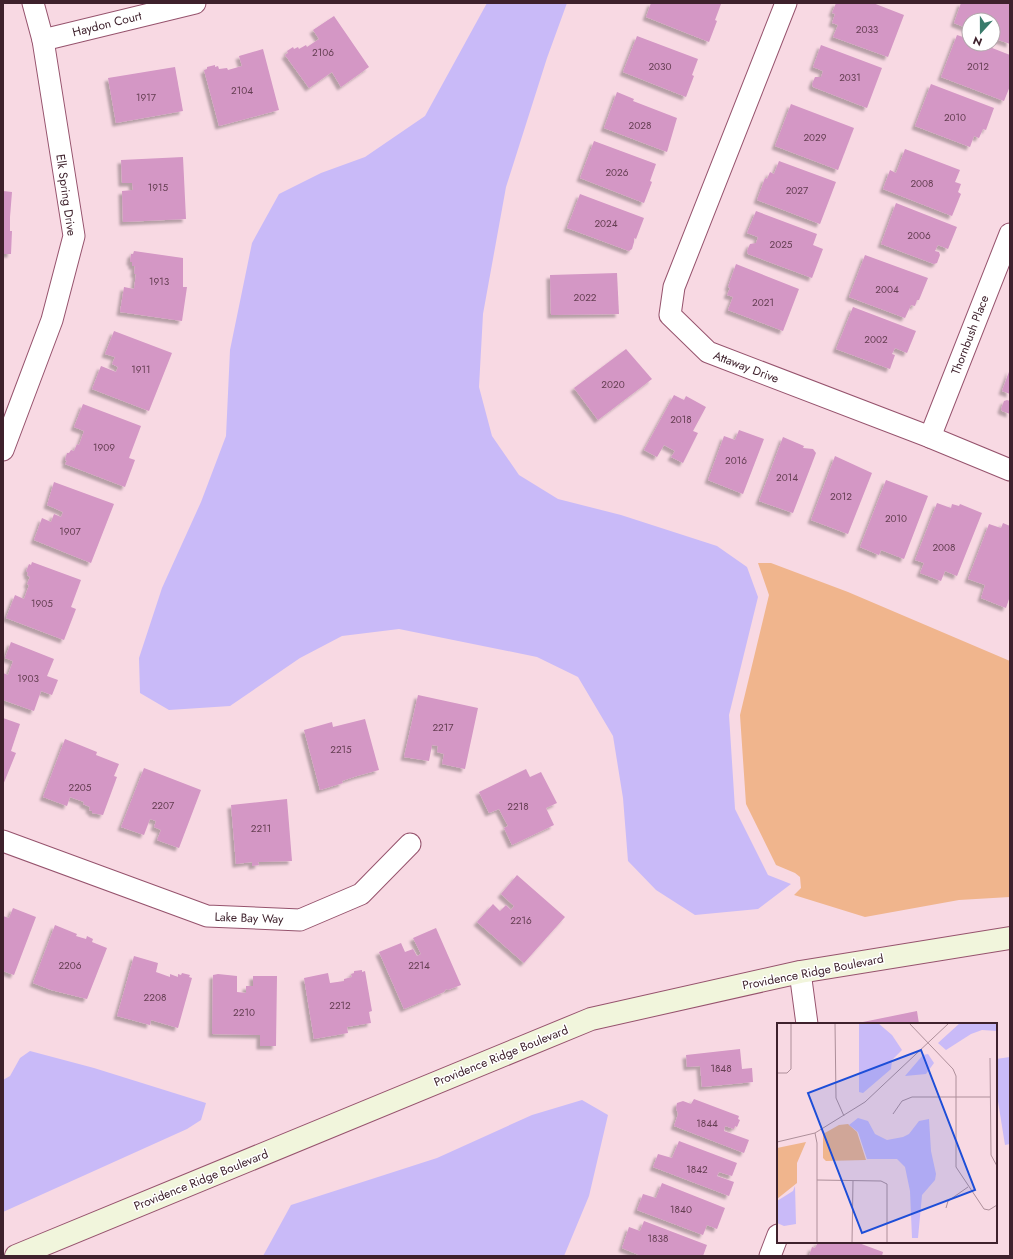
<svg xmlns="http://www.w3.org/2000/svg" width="1013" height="1259" viewBox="0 0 1013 1259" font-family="Jost,sans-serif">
	<defs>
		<filter id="shadow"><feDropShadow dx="-3.5" dy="3.5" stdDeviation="1" flood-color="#0004"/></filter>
	</defs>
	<rect width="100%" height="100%" fill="#f8d9e3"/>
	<path fill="#f0b58d" d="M758 563H771L848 592 1010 661V897L959 900 865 917 794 895 801 888 800 877 795 873 776 865 746 804 740 715 769 595Z"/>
	<g fill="#c9baf8">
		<path d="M487 3H567L547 58 506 187 483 314 479 387 492 436 519 475 558 499 621 515 717 546 747 567 758 597 729 715 735 809 768 875 791 884 758 909 695 915 656 890 628 861 623 798 613 736 578 677 537 657 399 629 342 636 300 658 230 706 169 710 140 693 139 658 162 588 201 502 226 436 230 350 252 243 279 194 321 173 365 157 425 116Z"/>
		<path d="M30 1051 94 1068 206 1103 201 1120 187 1129 3 1212V1080L10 1076 20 1058Z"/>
		<path d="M1010 1057V1144L1005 1145 996 1089V1059Z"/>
		<path d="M582 1100 608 1115 589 1196 564 1256H263L291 1205 437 1158 532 1115Z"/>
	</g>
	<g fill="#d497c5" filter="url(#shadow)">
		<path d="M651 3H719L721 4 715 20 717 21 709 42 646 17Z"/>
		<path d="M836 3H873L904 15 888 57 833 37 838 25 832 23 835 14 832 13Z"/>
		<path d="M961 3H1010V44L993 38V20H969V29L954 23Z"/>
		<path d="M334 16 369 67 341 87 332 72 309 88 285 55 288 53 287 51 293 47 294 49 298 47 299 49 306 45 307 47 319 39 313 30Z"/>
		<path d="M957 35 969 39V44H982L1010 55V86L1004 101 941 77Z"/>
		<path d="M637 36 698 59 692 75 694 76 686 97 623 72Z"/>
		<path d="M821 45 882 68 867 108 813 87 812 84 815 77H821L823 71 813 67Z"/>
		<path d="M263 49 279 110 219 126 204 70 207 69V67L215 65V67L218 66 219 69 227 68 228 70 242 66 239 56Z"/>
		<path d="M175 67 183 111 116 123 108 78Z"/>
		<path d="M931 84 994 108 986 130 983 129 979 138 974 136 970 147 915 126Z"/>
		<path d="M617 92 634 99 633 101 677 118 667 152 604 128Z"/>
		<path d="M791 104 854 128 838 170 775 146Z"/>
		<path d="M594 141 656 164 650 181 652 182 644 203 580 178Z"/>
		<path d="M905 149 960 170 955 182 961 184 958 192 961 194 952 216 883 189 890 170 896 173Z"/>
		<path d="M183 157 186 219 123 222 122 191 133 190 132 183H122L121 160Z"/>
		<path d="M779 161 836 182 820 224 757 200 765 178 767 179 770 172 774 174Z"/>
		<path d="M3 191 12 192 10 217V231H12L11 254H3Z"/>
		<path d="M580 194 644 218 636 239 634 238V242L632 249 629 251 567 228Z"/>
		<path d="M896 203 957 227 948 249 938 245 935 251 939 252 940 255 937 263 934 264 881 244Z"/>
		<path d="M756 211 817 234 813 245 823 249 812 278 748 254 747 251 750 244 756 243 758 237 747 233Z"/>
		<path d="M134 251 183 258V287H187L182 321 120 312 124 287 134 289 136 274H134L135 266H132V262H130L131 254H133Z"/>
		<path d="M865 255 928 278 919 300H917L915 306 911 305 905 318 849 297Z"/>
		<path d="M736 264 799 289 783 331 728 310 733 297 727 295 730 288 728 287Z"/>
		<path d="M617 273 619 314 551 315 550 275Z"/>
		<path d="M853 307 916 331 907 353 895 348 892 354 895 355 890 369 836 349Z"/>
		<path d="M114 331 172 353 149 411 92 389 101 366 116 372 118 367 112 364 115 357 105 354Z"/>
		<path d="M626 349 652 379 598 420 574 388Z"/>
		<path d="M1010 369V394L1002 391Z"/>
		<path d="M674 395 684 400 686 396 706 407 693 431 698 433 683 463 671 457 675 451 664 445 657 457 644 450Z"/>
		<path d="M1007 400 1010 401V414L1002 411 1001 409 1004 401Z"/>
		<path d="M83 404 141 426 129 458 135 460 125 487 65 464 67 461 65 460 67 453H69L71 450 74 451 77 444 79 445 84 431 74 427Z"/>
		<path d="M739 430 764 439 743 494 708 480 724 436 735 440Z"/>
		<path d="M783 437 804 446 803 448 813 449 816 453 793 513 759 501Z"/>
		<path d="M835 456 872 473 848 534 811 520Z"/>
		<path d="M886 480 928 496 904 559 881 550 879 555 860 547Z"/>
		<path d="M54 482 114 504 91 563 34 540 42 518 51 522 54 514 61 517 63 512 47 505Z"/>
		<path d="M937 503 951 508 952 504 959 506 960 504 982 513 957 576 945 571 941 581 920 573 924 563 915 560Z"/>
		<path d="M1003 523 1010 526V596L1006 608 981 598 985 585 968 579 989 524 1001 528Z"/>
		<path d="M32 562 81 580 71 607 76 609 64 640 6 618 15 595 24 599 29 585 27 584 30 577 27 575 28 572H26L29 564 31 565Z"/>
		<path d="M11 642 54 659 47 676 58 680 52 695 41 691 34 711 3 700V673L8 675 13 661 5 658Z"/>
		<path d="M418 695 478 708 465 769 442 764 444 754 437 752 438 746 432 745 429 761 404 757Z"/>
		<path d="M3 718 20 724 11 751 16 753 3 785Z"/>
		<path d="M365 719 379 770 357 776 342 781 343 783 320 790 304 730 332 722 333 727Z"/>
		<path d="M65 739 97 752 96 755 119 764 114 776 117 777 103 815 92 813V811L89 810 90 807 83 804 84 802 70 797 67 806 43 797Z"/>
		<path d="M144 768 201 790 179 848 157 840 161 830 154 827 156 821 150 819 144 835 121 827Z"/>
		<path d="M526 769 530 777 541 772 557 803 546 808 554 825 512 845 504 828 508 826 499 809 489 813 479 792Z"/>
		<path d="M287 799 292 861 258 862 259 865 252 866V862L236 864 231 805Z"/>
		<path d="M517 875 565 917 524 963 477 922 493 904 500 911 506 905 511 910 514 906 501 894Z"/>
		<path d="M13 908 36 917 14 975 3 971V916L9 918Z"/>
		<path d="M55 925 77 934 76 936 86 939 87 936 93 939 92 942 107 948 87 999 51 990 33 983Z"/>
		<path d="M436 928 461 985 448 990 446 989 444 992 404 1009 379 952 401 943 405 952 413 949 417 956 421 954 413 938Z"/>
		<path d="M134 956 158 963 156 972 170 977V974L178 977V974L181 975 182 973 190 975 189 977 192 978 178 1028 151 1020 150 1025 117 1016Z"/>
		<path d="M362 970V972L365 971 372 1011 369 1012 371 1023 347 1027 348 1033 314 1039 304 978 328 973 330 983 344 981V979L352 977 351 974 354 973V971Z"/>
		<path d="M218 974 237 976V992L246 993V986H253V976H277L276 1046H260V1035L212 1034 213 975Z"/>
		<path d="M917 1011 919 1024H859L858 1023Z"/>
		<path d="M740 1049 742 1069 752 1068 753 1082 702 1087 700 1066 687 1067 686 1055Z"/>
		<path d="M694 1099 739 1116 738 1119 740 1120 737 1127 735 1126 734 1129 725 1126 724 1131 749 1140 744 1153 674 1126 678 1114 676 1108 677 1103 683 1101 691 1104Z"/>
		<path d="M679 1141 737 1163 732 1176 719 1172 717 1176 734 1182 729 1196 653 1167 658 1154 672 1158Z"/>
		<path d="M662 1183 725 1208 717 1229 707 1225 703 1235 637 1210 643 1194 656 1198Z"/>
		<path d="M644 1221 707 1245 703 1256H641L622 1248 629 1227 640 1231Z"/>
		<path d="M818 1242H856L883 1252 882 1256H809L812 1247 815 1248Z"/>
	</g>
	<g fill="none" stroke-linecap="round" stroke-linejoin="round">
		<g stroke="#96536d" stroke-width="23">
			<g id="street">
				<path d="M786 3 674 287 670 315 708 352 930 437 1010 470"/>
				<path d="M43 40 195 3"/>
				<path d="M930 437 1010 234"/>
				<path d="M3 450 52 320 74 236 43 40 33 3"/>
				<path d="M3 841 207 916 300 920 361 894 410 844"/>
				<path d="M800 972 807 1024"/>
				<path d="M770 1256 778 1235"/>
			</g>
		</g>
		<g stroke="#96536d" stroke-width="24">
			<path id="secondary" d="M16 1256 591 1019 800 972 1010 938"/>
		</g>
		<use href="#street" stroke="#fff" stroke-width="21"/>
		<use href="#secondary" stroke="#f1f5dc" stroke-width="22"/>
	</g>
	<g text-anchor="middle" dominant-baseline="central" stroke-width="3" stroke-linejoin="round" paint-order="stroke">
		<g font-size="10" fill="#643e52">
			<text x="867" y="29">2033</text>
			<text x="323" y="52">2106</text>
			<text x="660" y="66">2030</text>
			<text x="978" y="66">2012</text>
			<text x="850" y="77">2031</text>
			<text x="242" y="90">2104</text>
			<text x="146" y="97">1917</text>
			<text x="955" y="117">2010</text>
			<text x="640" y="125">2028</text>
			<text x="815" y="137">2029</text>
			<text x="617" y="172">2026</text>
			<text x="922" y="183">2008</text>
			<text x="158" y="187">1915</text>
			<text x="797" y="190">2027</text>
			<text x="606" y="223">2024</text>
			<text x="919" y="235">2006</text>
			<text x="781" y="244">2025</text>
			<text x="159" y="281">1913</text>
			<text x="887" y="289">2004</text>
			<text x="585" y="297">2022</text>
			<text x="763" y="302">2021</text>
			<text x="876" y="339">2002</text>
			<text x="141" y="369">1911</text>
			<text x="613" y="384">2020</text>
			<text x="681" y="419">2018</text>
			<text x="104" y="447">1909</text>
			<text x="736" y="460">2016</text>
			<text x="787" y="477">2014</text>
			<text x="841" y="496">2012</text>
			<text x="896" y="518">2010</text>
			<text x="70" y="531">1907</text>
			<text x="944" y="547">2008</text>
			<text x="42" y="603">1905</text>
			<text x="28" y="678">1903</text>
			<text x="443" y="727">2217</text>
			<text x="341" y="749">2215</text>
			<text x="80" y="787">2205</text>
			<text x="163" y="805">2207</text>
			<text x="518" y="806">2218</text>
			<text x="261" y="828">2211</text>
			<text x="521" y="920">2216</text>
			<text x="70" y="965">2206</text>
			<text x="419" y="965">2214</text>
			<text x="155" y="997">2208</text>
			<text x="340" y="1005">2212</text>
			<text x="244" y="1012">2210</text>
			<text x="721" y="1068">1848</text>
			<text x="707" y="1123">1844</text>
			<text x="697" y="1169">1842</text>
			<text x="681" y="1209">1840</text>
			<text x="658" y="1238">1838</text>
		</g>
		<g font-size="12" fill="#3e212c" stroke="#fff">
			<text transform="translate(107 24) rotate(-14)">Haydon Court</text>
			<text transform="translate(66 195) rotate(82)">Elk Spring Drive</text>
			<text transform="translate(970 335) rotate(-69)">Thornbush Place</text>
			<text transform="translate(746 367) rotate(21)">Attaway Drive</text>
			<text transform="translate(249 918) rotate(2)">Lake Bay Way</text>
			<text transform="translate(813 972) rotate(-11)">Providence Ridge Boulevard</text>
			<text transform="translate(501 1056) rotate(-22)">Providence Ridge Boulevard</text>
			<text transform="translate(201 1180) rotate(-22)">Providence Ridge Boulevard</text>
		</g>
	</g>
	<g transform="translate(777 1023)">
		<rect width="220" height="220" fill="#f8d9e3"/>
		<path d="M71 101 80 109 89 137 49 138 46 135V111L62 102ZM29 119 20 140V160L0 176V125Z" fill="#f0b58d"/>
		<path d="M101 0 115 12 125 27 115 37 114 46 86 70 82 69V0ZM183 0H220V8L205 7 194 11 169 27 161 20ZM151 31 157 40 149 51 128 53 146 32ZM81 95 91 98 98 111 110 117 126 114 132 111 142 98 152 96 154 128 159 151 158 157 145 172 141 215H135L133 168 128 144 120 136H90L81 109 72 102ZM18 163 19 201 7 203 0 200V178L16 168Z" fill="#c9baf8"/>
		<path fill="none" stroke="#ae8f9a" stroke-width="1" d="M58 0 59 75 67 93M132 0 176 46 179 53V144L207 186 212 187 220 182M213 35 214 132 220 143M0 50H10L14 46V0M116 91 125 78 135 74H213M38 110 40 120V220M0 119 38 110 88 79 172 0M40 157 104 158 110 161V220M169 185 171 178 191 164M75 220 76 158"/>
		<path fill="#1d4ed8" fill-opacity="0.15" stroke="#1d4ed8" stroke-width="2" d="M144 27 198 167 85 210 31 70Z"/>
		<rect width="220" height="220" fill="none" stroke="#3e212c" stroke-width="2"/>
	</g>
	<rect width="1013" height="1259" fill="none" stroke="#3e212c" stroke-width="8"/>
	<g transform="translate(981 32) rotate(201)"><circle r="19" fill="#ffffff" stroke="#b2a6ab"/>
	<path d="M0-3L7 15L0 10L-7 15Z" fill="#397b6b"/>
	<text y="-6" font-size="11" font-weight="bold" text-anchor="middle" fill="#3e212c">N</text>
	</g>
</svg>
